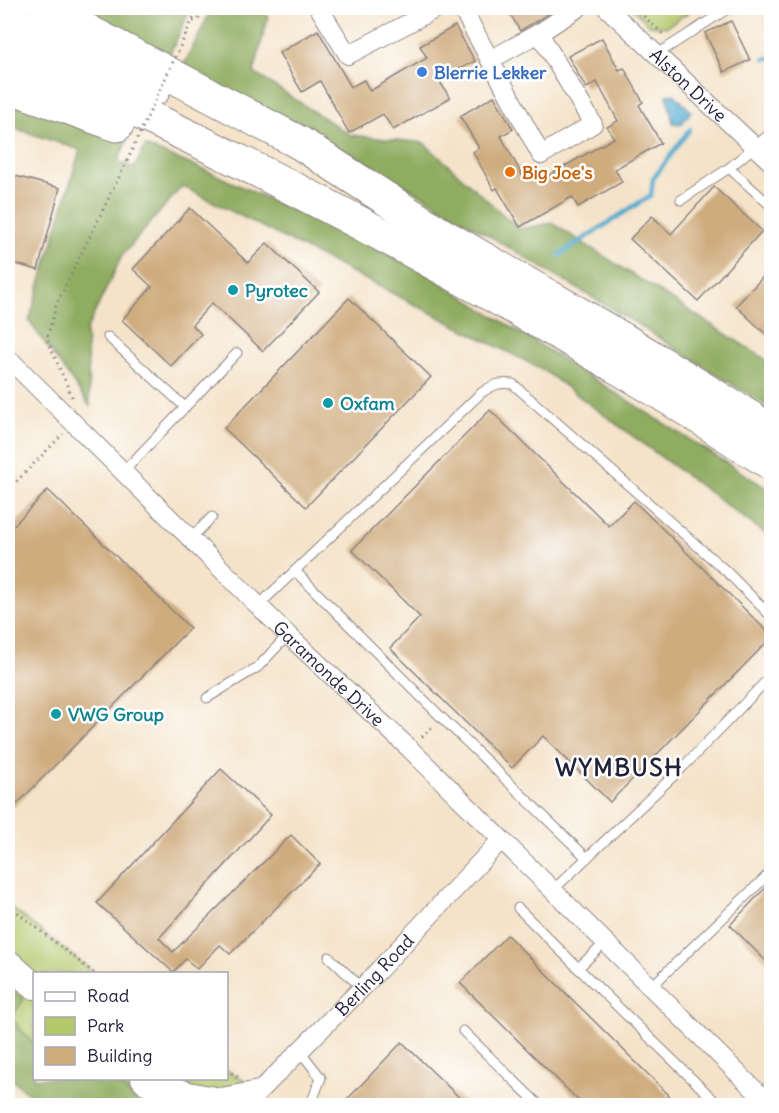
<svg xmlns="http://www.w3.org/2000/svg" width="779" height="1113" viewBox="0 0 779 1113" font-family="Delius,sans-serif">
	<rect width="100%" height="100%" fill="#fff"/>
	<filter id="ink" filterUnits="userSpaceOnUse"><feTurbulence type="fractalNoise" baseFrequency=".0167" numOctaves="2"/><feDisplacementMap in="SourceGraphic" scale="12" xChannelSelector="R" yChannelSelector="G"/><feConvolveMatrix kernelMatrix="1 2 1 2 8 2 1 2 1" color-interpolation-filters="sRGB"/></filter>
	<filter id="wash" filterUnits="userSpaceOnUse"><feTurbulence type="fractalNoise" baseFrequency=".008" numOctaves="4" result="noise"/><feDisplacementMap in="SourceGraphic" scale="24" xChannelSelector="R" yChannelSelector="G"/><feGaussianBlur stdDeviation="1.35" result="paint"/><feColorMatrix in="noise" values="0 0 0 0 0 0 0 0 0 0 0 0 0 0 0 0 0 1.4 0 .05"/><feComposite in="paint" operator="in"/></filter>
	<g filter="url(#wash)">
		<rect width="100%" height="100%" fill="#f4e3c9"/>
		<g fill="#b4c86c" stroke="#6b7554" stroke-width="1.5">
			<path d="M632 8H687L689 12 666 27 649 25Z"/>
			<path d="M8 905 95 973 34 974V1045L11 1018 23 999 8 988Z"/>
			<path d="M227 1070 259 1090 270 1105H245L221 1097 151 1079 226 1078Z"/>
			<path d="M115 1079H144L172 1105H139Z"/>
		</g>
		<g fill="#8fac60" stroke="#58674e" stroke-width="1.5">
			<path d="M70 8H124L129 10 133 8H191L167 60Z"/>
			<path d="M212 8H256L268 16 254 73 350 135 424 143 519 229 552 223 771 363V409L637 324 364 161 182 69Z"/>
			<path d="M8 99 92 126 127 140 118 161 134 168 145 146 212 173 421 270 771 491V538L543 370 182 186 122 256 86 331 90 406 29 321 80 150 8 126Z"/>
			<path d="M8 988 24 999 11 1018 34 1045V1078L115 1079 139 1105H41L8 1076Z"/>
		</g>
		<path fill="#4fa9cd" stroke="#386684" stroke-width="1.5" d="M674 94 691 111 682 124 673 123 667 95Z"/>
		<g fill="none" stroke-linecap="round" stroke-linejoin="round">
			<g stroke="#4fa9cd" stroke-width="4.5">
				<path d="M765 59 772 57"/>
				<path d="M559 255 651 195 653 179 690 129"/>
			</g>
		</g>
		<g id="blocks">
			<g fill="#cfac7e">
				<path d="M507 8H558L520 31Z"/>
				<path d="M731 21 750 60 724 72 705 33Z"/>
				<path d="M455 26 475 61 439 80 450 98 393 130 383 114 349 133 320 81 302 92 279 53 318 30 351 87 364 80 370 91 427 58 420 46Z"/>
				<path d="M602 38 619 70 624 68 643 102 639 105 661 143 615 169 622 182 578 207 572 197 520 227 497 188 494 190 473 152 479 148 460 116 494 96 513 129 501 136 522 175 534 168 541 180 614 138 607 127 618 121 597 82 586 88 568 56Z"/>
				<path d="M8 174 60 188 38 270 8 262Z"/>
				<path d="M714 187 762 231 698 301 630 239 652 216 671 234Z"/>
				<path d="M190 208 248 263 267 243 319 292 263 351 212 303 192 325 201 334 171 366 122 320 152 287 133 269Z"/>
				<path d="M771 268V339L736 306Z"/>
				<path d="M349 298 431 377 306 507 224 428Z"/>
				<path d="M490 410 609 526 634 501 771 635V638L610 802 543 736 512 768 390 648 420 617 352 550Z"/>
				<path d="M48 490 190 628 14 807 8 801V531Z"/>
				<path d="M221 769 271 815 159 938 173 952 291 835 320 864 230 954 220 945 197 969 186 959 173 972 97 903Z"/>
				<path d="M771 882V966L730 925Z"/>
				<path d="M507 935 669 1095 659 1106H584L460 983Z"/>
				<path d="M402 1042 468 1106H341Z"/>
			</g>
		</g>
	</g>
	<g filter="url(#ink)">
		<use href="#blocks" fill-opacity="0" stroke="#8b8282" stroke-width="1.5"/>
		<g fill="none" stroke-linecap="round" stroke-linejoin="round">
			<g stroke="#8b8282" stroke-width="11">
				<g id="lane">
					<path d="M656 55 729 8"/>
					<path d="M729 168 771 206"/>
					<path d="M681 200 729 168 772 132"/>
					<path d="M108 337 185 407"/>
					<path d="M123 472 237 353"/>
					<path d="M190 539 212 517"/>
					<path d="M296 572 441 717 587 858"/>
					<path d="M259 605 480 394C492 385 498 382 513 384L726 571 772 617"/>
					<path d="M207 698 258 667 288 635"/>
					<path d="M553 890 685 765 772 675"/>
					<path d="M518 908 578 968"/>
					<path d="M605 943 578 968 720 1106"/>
					<path d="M329 957 362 988"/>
					<path d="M652 986 772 871"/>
					<path d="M463 1031 540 1106"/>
					<path d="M300 1051 321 1078 310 1106"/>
				</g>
			</g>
			<g stroke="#8b8282" stroke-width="20">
				<g id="street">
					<path d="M319 8 348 55 437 8"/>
					<path d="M462 8 541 155 593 124 539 33 578 8"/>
					<path id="s1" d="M607 8 772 163"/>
					<path d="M490 60 539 33"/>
					<path id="s2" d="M8 358 288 635 410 749 771 1106"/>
					<path d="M151 1078 189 1091 221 1097 259 1090"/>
					<path id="s3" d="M245 1106 362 988 501 840"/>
				</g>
			</g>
			<g stroke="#8b8282" stroke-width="28">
				<g id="secondary">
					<path d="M8 963 34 986"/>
					<path d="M144 1078 172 1106"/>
				</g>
			</g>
			<g stroke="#8b8282" stroke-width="35">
				<g id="highway">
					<path d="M44 8 300 143 439 233 624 340 772 431"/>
					<path d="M8 21 154 89"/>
					<path d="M8 53C219 145 424 253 622 370 673 399 722 433 772 464"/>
					<path d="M8 86 117 125"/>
				</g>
			</g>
			<g stroke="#8b8282" stroke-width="3" stroke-dasharray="1.5 4.5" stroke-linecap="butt">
				<path d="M635 8 664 35"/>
				<path d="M193 21 198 20 205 8"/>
				<path d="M72 397 47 339 56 305 127 161"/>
				<path d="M8 490 63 434"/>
				<path d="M422 737 434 725"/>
				<path d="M8 905 95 974"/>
				<path d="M226 1070 238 1077"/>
				<path d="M97 1106 99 1103 122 1101 127 1106"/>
			</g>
			<use href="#lane" stroke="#fff" stroke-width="9"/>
			<use href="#street" stroke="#fff" stroke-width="18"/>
			<use href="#secondary" stroke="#fff" stroke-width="26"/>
			<use href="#highway" stroke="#fff" stroke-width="33"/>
			<path stroke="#8b8282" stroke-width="3" stroke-dasharray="1.5 4.5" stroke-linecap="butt" d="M127 161 198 8"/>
		</g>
	</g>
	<circle fill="#3f7fe0" stroke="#fff" stroke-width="2" cx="422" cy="72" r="6"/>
	<circle fill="#e8710a" stroke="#fff" stroke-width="2" cx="510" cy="172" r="6"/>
	<g fill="#0f9aa8" stroke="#fff" stroke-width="2">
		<circle cx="233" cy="290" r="6"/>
		<circle cx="328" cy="403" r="6"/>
		<circle cx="56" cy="714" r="6"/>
	</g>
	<g text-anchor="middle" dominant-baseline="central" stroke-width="5" stroke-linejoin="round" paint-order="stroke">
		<g font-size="18" font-weight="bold" fill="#366cbe" stroke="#fff" text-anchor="start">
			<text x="434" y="72">Blerrie Lekker</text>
		</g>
		<g font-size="18" fill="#22223b" stroke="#fff">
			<text stroke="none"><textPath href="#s1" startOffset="112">Alston Drive</textPath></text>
			<text stroke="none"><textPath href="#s2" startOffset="450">Garamonde Drive</textPath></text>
			<text stroke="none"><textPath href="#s3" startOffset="184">Berling Road</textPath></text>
		</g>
		<g font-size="18" font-weight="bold" fill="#c56008" stroke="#fff" text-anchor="start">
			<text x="522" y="172">Big Joe's</text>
		</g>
		<g font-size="18" font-weight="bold" fill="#0d838f" stroke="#fff" text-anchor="start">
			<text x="245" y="290">Pyrotec</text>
			<text x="340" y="403">Oxfam</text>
			<text x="68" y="714">VWG Group</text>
		</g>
		<g font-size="24" font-weight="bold" letter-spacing="1.5" fill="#22223b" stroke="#fff">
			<text x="619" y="767">WYMBUSH</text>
		</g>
	</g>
	<rect width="779" height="1113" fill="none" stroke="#fff" stroke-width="30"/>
	<rect x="33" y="972" width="195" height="108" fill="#ffffff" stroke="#a7a7b1" stroke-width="1.5"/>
	<rect x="45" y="992" width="30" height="9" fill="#ffffff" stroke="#a7a7b1" stroke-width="1.5"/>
	<text x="87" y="1002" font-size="18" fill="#22223b">Road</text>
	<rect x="45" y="1017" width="30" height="18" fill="#b4c86c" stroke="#a7a7b1" stroke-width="1.5"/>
	<text x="87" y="1032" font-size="18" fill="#22223b">Park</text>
	<rect x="45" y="1047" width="30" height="18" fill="#cfac7e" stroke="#a7a7b1" stroke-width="1.5"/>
	<text x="87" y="1062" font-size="18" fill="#22223b">Building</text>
</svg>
